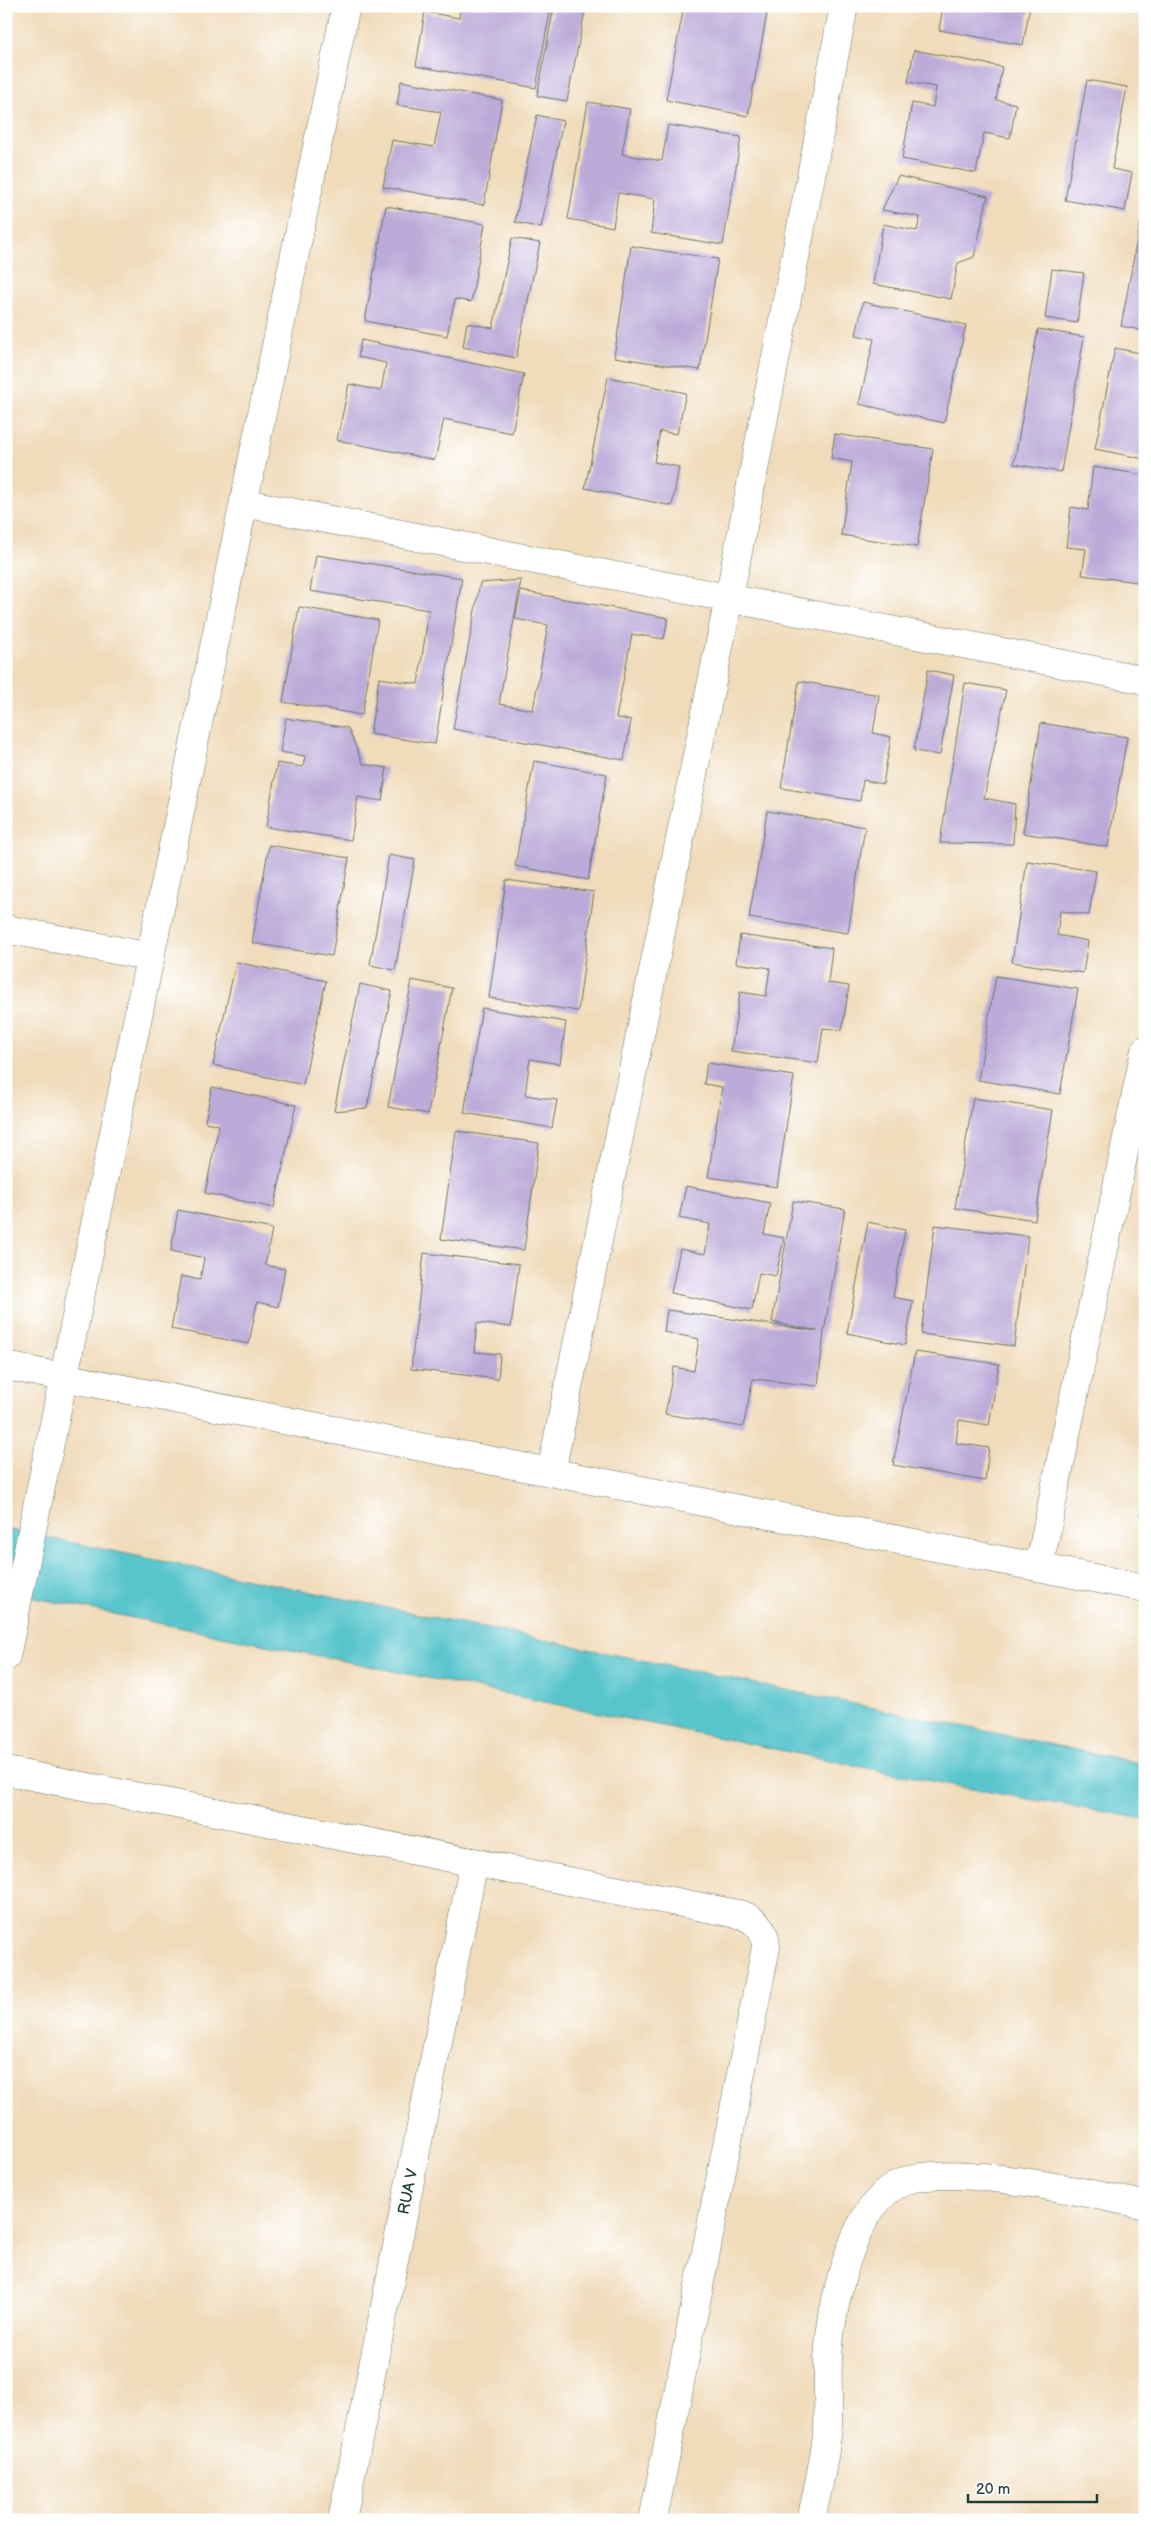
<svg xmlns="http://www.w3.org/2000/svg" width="1151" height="2526" viewBox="0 0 1151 2526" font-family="'Balsamiq Sans',sans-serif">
	<rect width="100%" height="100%" fill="#fff"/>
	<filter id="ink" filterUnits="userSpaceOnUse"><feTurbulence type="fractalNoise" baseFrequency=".02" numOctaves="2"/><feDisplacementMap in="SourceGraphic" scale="10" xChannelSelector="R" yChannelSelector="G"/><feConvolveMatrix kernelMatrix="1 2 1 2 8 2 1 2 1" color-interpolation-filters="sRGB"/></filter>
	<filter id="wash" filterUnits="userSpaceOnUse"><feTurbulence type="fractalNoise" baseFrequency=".0096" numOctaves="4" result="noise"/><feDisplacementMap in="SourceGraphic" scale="20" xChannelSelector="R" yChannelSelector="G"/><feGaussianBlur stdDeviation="1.12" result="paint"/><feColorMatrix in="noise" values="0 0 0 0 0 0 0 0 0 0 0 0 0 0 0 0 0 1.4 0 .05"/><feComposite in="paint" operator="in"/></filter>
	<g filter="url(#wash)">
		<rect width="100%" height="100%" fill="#f0dbba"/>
		<path fill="#58c5cd" stroke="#3c8180" d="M6 1529 1145 1764V1819L966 1788 6 1592Z"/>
		<g id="blocks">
			<g fill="#bcabd9">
				<path d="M461 6H551L536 88 416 66 425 12 459 18Z"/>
				<path d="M554 6H586L567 101 537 96Z"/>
				<path d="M684 6 768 8 748 116 666 100Z"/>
				<path d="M943 6H1030L1023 45 939 30Z"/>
				<path d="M914 50 1002 67 996 100 1016 104 1010 138 984 133 976 173 902 159 912 103 933 107 936 87 908 82Z"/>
				<path d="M1087 80 1127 87 1112 169 1132 173 1125 211 1065 200Z"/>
				<path d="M401 81 502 100 484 205 383 187 392 140 434 147 441 112 397 105Z"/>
				<path d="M588 102 630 109 622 154 662 161 668 125 741 137 723 245 651 233 655 199 618 193 613 227 568 219Z"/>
				<path d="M537 115 563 121 541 228 515 222Z"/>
				<path d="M898 176 988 196 974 257 958 263 951 299 873 284 883 224 917 231 920 217 882 210Z"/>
				<path d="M386 206 485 224 471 302 455 299 447 336 365 321Z"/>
				<path d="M1141 219H1145V331L1121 326Z"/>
				<path d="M512 238 540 243 516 358 463 347 467 323 493 328Z"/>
				<path d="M631 246 718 259 700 370 614 357Z"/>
				<path d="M1052 269 1084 273 1077 323 1045 318Z"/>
				<path d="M863 302 966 325 944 423 859 404 874 339 856 335Z"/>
				<path d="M1038 329 1084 337 1061 472 1014 464Z"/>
				<path d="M361 340 524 374 512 433 444 419 435 460 337 440 349 384 381 391 386 363 358 357Z"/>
				<path d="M1115 348 1145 354V459L1095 449Z"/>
				<path d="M608 377 686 393 677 434 660 431 654 462 679 467 672 506 585 488Z"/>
				<path d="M835 434 933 449 917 547 841 535 852 462 831 458Z"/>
				<path d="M1093 467 1145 475V583L1082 575 1086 549 1066 547 1071 507 1088 510Z"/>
				<path d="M316 555 462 578 435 744 370 734 379 678 418 684 429 610 310 591Z"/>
				<path d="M521 580 499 704 533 710 548 625 515 619 521 591 668 618 664 639 632 634 616 718 631 720 624 760 453 729 480 583Z"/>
				<path d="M299 607 378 620 362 715 283 702Z"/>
				<path d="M928 670 954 675 940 755 914 751Z"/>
				<path d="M799 681 879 695 873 733 891 737 883 784 863 780 860 801 781 788Z"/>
				<path d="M965 683 1006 690 984 798 1015 804 1013 844 940 843Z"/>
				<path d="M286 718 348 728 363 764 387 768 382 801 358 797 351 840 266 827 277 763 303 767 305 756 280 752Z"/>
				<path d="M1041 723 1127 737 1108 847 1023 833Z"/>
				<path d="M534 761 607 774 588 880 515 866Z"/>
				<path d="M767 811 865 827 848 933 749 918Z"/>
				<path d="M269 845 349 858 332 956 252 943Z"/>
				<path d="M389 855 415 860 395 970 370 965Z"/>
				<path d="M1027 861 1096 871 1089 915 1060 911 1057 935 1088 941 1083 973 1012 962Z"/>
				<path d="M506 880 594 892 578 1011 489 998Z"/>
				<path d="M740 935 832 948 828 983 849 986 842 1030 823 1028 818 1063 731 1051 740 992 766 996 770 968 736 963Z"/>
				<path d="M236 962 326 981 303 1085 213 1065Z"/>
				<path d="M996 976 1078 989 1060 1094 978 1080Z"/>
				<path d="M412 980 452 988 428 1114 388 1107Z"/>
				<path d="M360 984 392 991 367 1108 334 1111Z"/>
				<path d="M482 1008 566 1022 560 1064 530 1059 525 1095 557 1100 552 1128 464 1113Z"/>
				<path d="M707 1063 794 1076 777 1187 708 1177 722 1087 704 1084Z"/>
				<path d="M212 1087 296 1105 274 1208 205 1193 219 1125 205 1122Z"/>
				<path d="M973 1098 1053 1110 1035 1220 955 1208Z"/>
				<path d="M456 1131 539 1143 524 1250 441 1239Z"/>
				<path d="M686 1186 770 1203 764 1234 784 1238 776 1276 759 1273 752 1310 671 1293 680 1249 705 1254 710 1224 679 1218Z"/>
				<path d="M793 1201 845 1209 824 1332 818 1386 753 1379 743 1427 665 1414 674 1367 694 1371 699 1339 664 1332 667 1310 817 1331 772 1322Z"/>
				<path d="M178 1210 272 1229 265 1265 285 1269 278 1307 257 1302 249 1344 171 1329 181 1276 200 1280 204 1258 171 1251Z"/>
				<path d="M868 1222 905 1230 893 1297 913 1301 905 1345 847 1333Z"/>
				<path d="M935 1225 1028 1236 1014 1346 921 1334Z"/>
				<path d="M424 1253 519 1264 511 1327 477 1323 474 1352 500 1354 498 1379 411 1369Z"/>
				<path d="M915 1352 999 1364 989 1425 959 1420 956 1443 989 1448 985 1481 893 1465Z"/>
				<path d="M1144 1493H1145V1515H1140Z"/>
			</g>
		</g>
	</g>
	<g filter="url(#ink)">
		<use href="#blocks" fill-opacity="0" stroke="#687463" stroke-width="1"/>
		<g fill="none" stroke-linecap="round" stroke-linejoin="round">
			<g stroke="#687463" stroke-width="29">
				<g id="street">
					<path d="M244 503 1145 680"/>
					<path d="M6 929 151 957"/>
					<path d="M6 1366 1145 1588"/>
					<path d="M551 1472 729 598 844 6"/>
					<path d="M1039 1567 1145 1050"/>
					<path d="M6 1657 346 6"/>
					<path d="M6 1771 743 1915C758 1922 765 1930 766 1947L653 2520"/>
					<path id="s1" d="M342 2520 474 1862"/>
					<path d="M811 2520C818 2489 825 2458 828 2426 829 2404 827 2381 828 2358 831 2307 851 2201 905 2181 954 2162 1090 2194 1145 2205"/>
				</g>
			</g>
			<use href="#street" stroke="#fff" stroke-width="28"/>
		</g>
	</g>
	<g text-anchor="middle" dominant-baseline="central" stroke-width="5" stroke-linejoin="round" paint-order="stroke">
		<g font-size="16" fill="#1f3d34" stroke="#fff">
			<text stroke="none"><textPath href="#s1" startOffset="335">RUA V</textPath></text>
		</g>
	</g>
	<rect width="1151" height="2526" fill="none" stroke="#fff" stroke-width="25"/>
	<path d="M968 2494v8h129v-8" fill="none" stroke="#1f3d34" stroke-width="2.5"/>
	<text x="976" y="2494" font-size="15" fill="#1f3d34" stroke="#ffffff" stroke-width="4" paint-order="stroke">20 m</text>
</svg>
